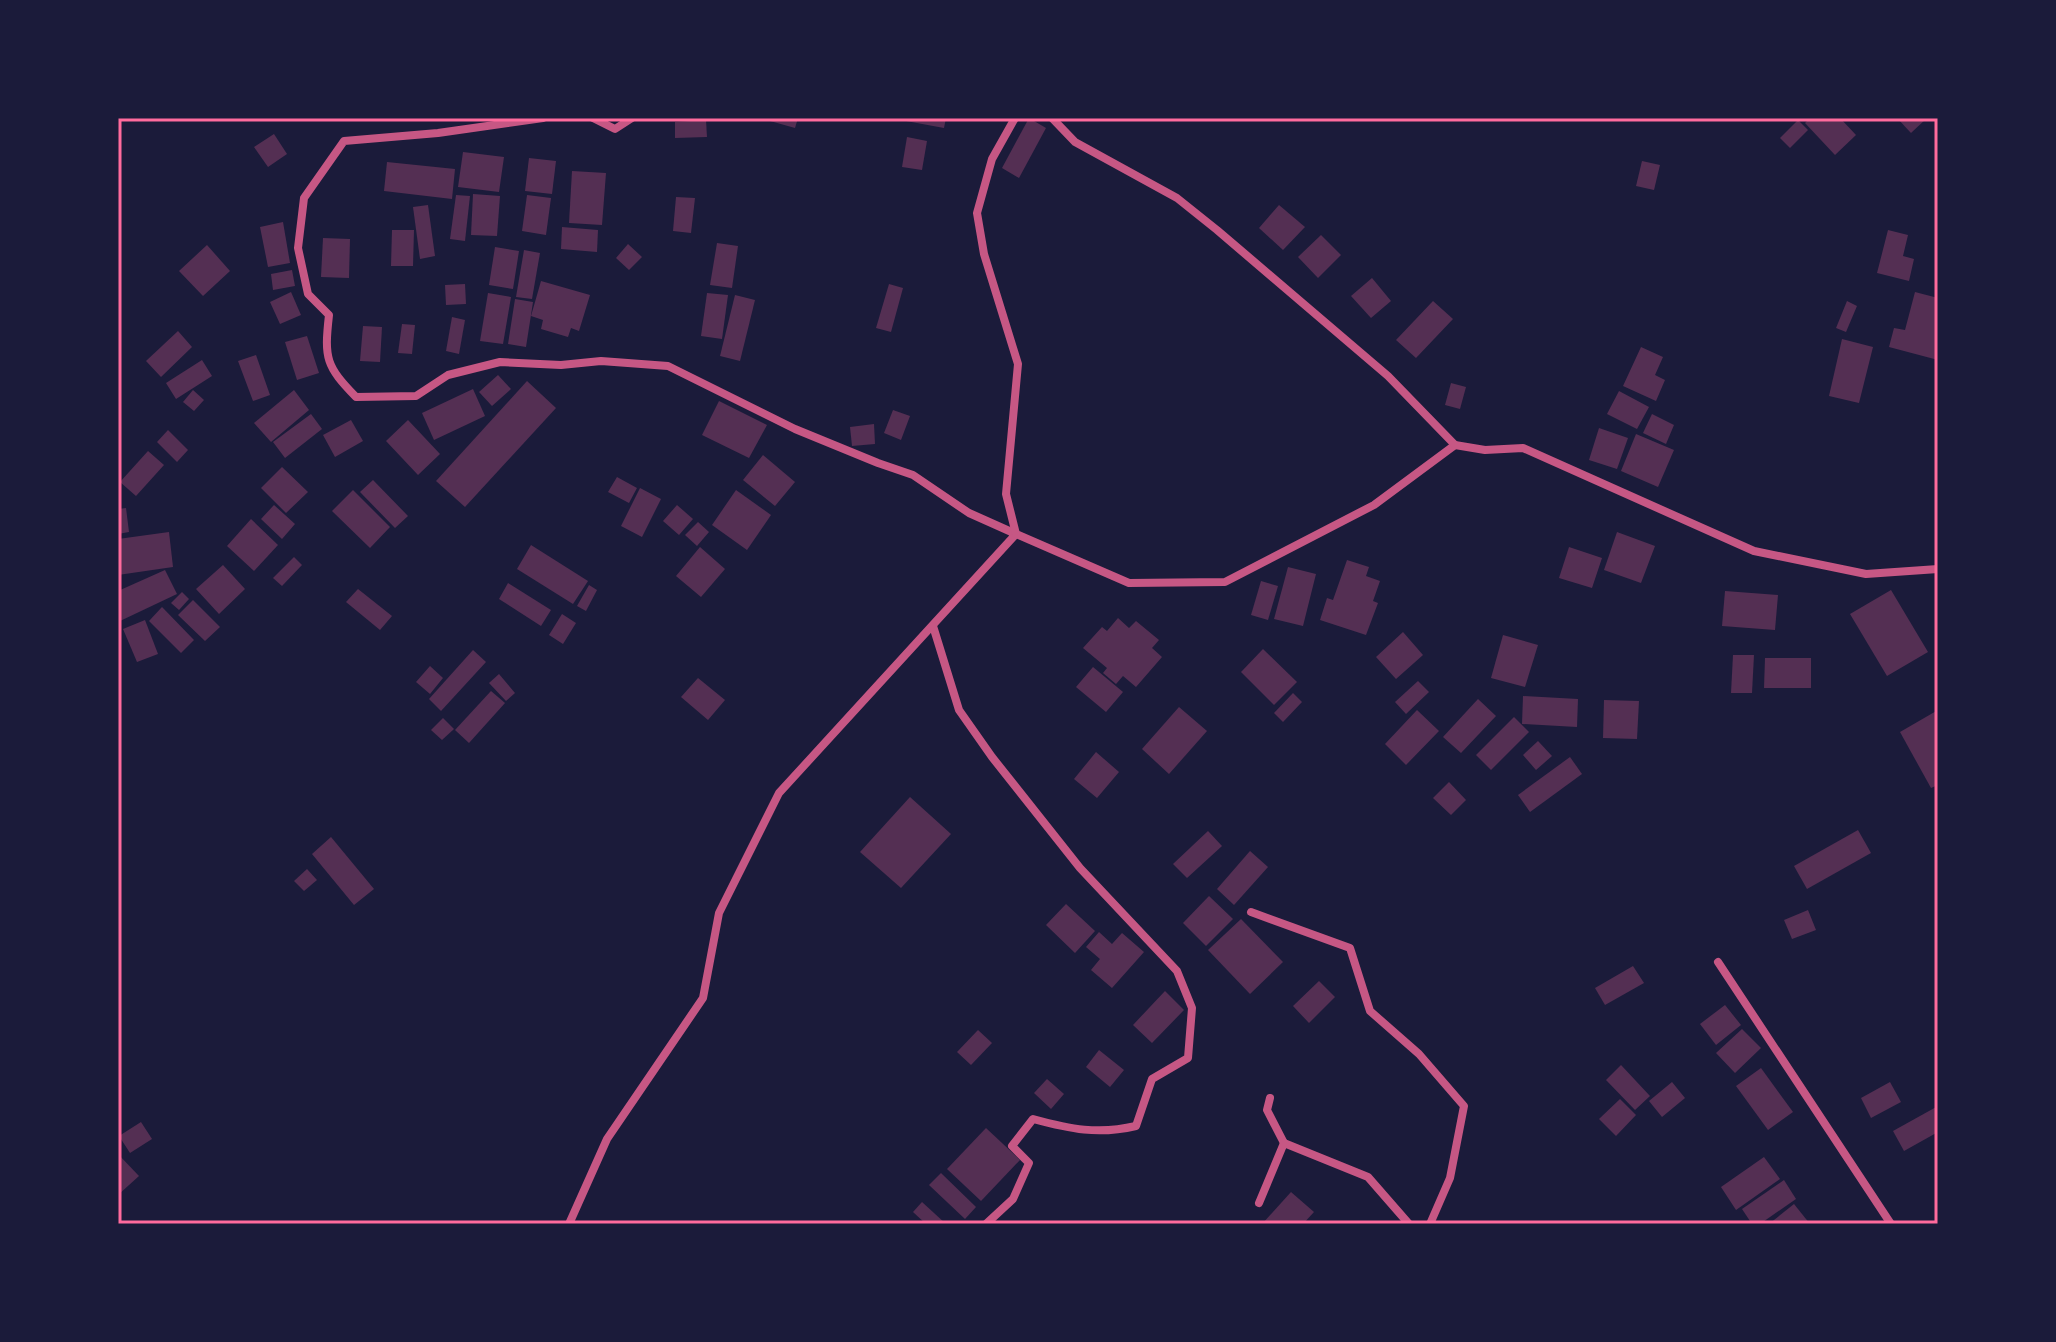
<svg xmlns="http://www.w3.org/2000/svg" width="2056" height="1342" viewBox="0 0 2056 1342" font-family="Poppins,sans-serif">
	<rect width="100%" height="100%" fill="#1b1b3a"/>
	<g fill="#542f53">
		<path d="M771 118H798L795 128 770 121Z"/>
		<path d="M907 118H946L944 128 906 121Z"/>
		<path d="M1029 118 1046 128 1019 178 1002 168Z"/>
		<path d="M1810 118H1840L1856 135 1835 155 1805 123Z"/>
		<path d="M1897 118H1927L1911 133Z"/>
		<path d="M706 120 707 137 675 138V122Z"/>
		<path d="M1798 120 1808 130 1790 148 1780 138Z"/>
		<path d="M274 134 287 154 268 167 254 147Z"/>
		<path d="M907 137 927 141 922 170 902 167Z"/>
		<path d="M463 152 504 157 499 192 458 187Z"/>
		<path d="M529 158 556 161 552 194 525 191Z"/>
		<path d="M1642 161 1660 165 1654 190 1636 186Z"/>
		<path d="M387 162 455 169 452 199 384 191Z"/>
		<path d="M572 171 606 173 602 225 569 223Z"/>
		<path d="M473 194 500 196 497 236 471 235Z"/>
		<path d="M456 195 470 196 465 241 450 239Z"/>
		<path d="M527 195 551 198 546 235 522 231Z"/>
		<path d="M676 197 695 198 691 233 673 231Z"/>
		<path d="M428 205 435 256 420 259 413 207Z"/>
		<path d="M1279 205 1305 227 1283 250 1259 228Z"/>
		<path d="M283 222 290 263 268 267 260 227Z"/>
		<path d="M562 227 598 230 597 252 561 249Z"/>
		<path d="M392 230H414L413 266H391Z"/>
		<path d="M1888 230 1908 235 1903 256 1914 259 1909 281 1877 273Z"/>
		<path d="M1321 235 1341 255 1318 278 1298 257Z"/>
		<path d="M323 238 350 239 349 278 321 277Z"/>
		<path d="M717 243 738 246 732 288 710 285Z"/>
		<path d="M628 244 642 257 629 270 616 258Z"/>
		<path d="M207 245 230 271 203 296 179 271Z"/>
		<path d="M495 247 519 251 513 289 489 285Z"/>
		<path d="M524 250 540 253 532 299 516 297Z"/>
		<path d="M292 270 295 286 273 290 271 274Z"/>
		<path d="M1372 278 1391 301 1371 318 1351 296Z"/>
		<path d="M541 281 590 295 579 331 571 328 568 337 541 329 543 320 531 316Z"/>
		<path d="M465 284 466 304 446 305 445 285Z"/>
		<path d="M889 284 903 288 891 332 876 328Z"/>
		<path d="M291 292 301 315 280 324 270 302Z"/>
		<path d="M1915 292 1938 298V360L1889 347 1894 328 1905 330Z"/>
		<path d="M488 293 511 297 503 344 480 341Z"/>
		<path d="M707 293 728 295 722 339 701 336Z"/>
		<path d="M735 295 755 300 740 361 720 356Z"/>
		<path d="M515 299 533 302 526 347 508 344Z"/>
		<path d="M1433 301 1453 319 1416 358 1396 340Z"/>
		<path d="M1847 301 1857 306 1846 332 1836 328Z"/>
		<path d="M452 317 465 320 459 354 446 351Z"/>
		<path d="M402 324 415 325 412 354 398 353Z"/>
		<path d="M363 326 382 327 380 362 360 361Z"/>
		<path d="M178 331 192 347 161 377 146 361Z"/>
		<path d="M307 336 319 373 297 380 285 342Z"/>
		<path d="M1842 339 1873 347 1859 403 1829 396Z"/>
		<path d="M1641 347 1663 357 1655 375 1665 380 1656 401 1623 386Z"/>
		<path d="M256 355 270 395 253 401 238 361Z"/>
		<path d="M202 360 212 376 176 399 166 383Z"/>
		<path d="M498 375 511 389 492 406 479 392Z"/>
		<path d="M527 381 556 408 465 507 436 481Z"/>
		<path d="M1451 383 1466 387 1460 409 1445 405Z"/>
		<path d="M473 389 485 416 434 440 422 413Z"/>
		<path d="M193 390 204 400 194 411 183 402Z"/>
		<path d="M294 390 309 410 271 442 254 423Z"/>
		<path d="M1619 391 1649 407 1637 429 1607 414Z"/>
		<path d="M719 401 767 425 749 458 702 435Z"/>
		<path d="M893 410 910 416 901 440 884 433Z"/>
		<path d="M311 414 322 429 285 458 273 442Z"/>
		<path d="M1652 414 1674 425 1666 444 1643 433Z"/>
		<path d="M351 420 363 441 335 457 323 435Z"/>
		<path d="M408 420 440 454 418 475 386 441Z"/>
		<path d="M874 424 875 444 852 446 850 427Z"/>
		<path d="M1599 428 1628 438 1617 469 1589 460Z"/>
		<path d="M168 430 188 450 177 462 157 442Z"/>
		<path d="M1636 434 1674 450 1658 487 1621 471Z"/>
		<path d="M148 451 164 465 136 496 120 482Z"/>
		<path d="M763 455 795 482 775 506 743 480Z"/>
		<path d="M282 467 308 492 286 513 261 488Z"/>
		<path d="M617 477 637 488 629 503 608 492Z"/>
		<path d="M373 480 408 516 395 528 360 492Z"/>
		<path d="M640 488 661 499 642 537 621 526Z"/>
		<path d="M353 490 390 527 370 548 332 511Z"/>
		<path d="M736 490 771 515 747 550 712 525Z"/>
		<path d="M274 505 295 524 282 539 261 519Z"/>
		<path d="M677 505 693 519 679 535 663 521Z"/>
		<path d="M126 508 129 532 118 534V509Z"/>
		<path d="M251 519 278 545 254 571 227 546Z"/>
		<path d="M698 522 709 532 697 546 685 535Z"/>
		<path d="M169 532 173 567 118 575V539Z"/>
		<path d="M1617 532 1655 546 1641 583 1604 570Z"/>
		<path d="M531 545 588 581 573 604 517 569Z"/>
		<path d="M700 547 725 569 701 597 676 576Z"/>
		<path d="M1569 547 1602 558 1592 588 1559 578Z"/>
		<path d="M294 557 302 565 282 586 273 578Z"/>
		<path d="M1347 560 1369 567 1366 576 1380 581 1373 601 1378 603 1366 635 1320 620 1327 598 1333 600Z"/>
		<path d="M223 565 245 589 219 614 196 589Z"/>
		<path d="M1288 567 1316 574 1303 626 1274 619Z"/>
		<path d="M165 570 177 594 120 621 118 591Z"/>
		<path d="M1261 581 1278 586 1268 620 1251 615Z"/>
		<path d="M508 583 551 610 541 626 499 599Z"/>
		<path d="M589 585 597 590 586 611 577 606Z"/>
		<path d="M358 589 392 616 380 630 346 602Z"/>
		<path d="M1891 590 1928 652 1887 676 1850 614Z"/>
		<path d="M1725 591 1778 595 1775 630 1722 626Z"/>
		<path d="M182 592 189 599 179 610 171 603Z"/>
		<path d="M193 600 220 627 205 641 178 615Z"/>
		<path d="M162 607 194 640 181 653 149 621Z"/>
		<path d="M562 614 576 623 563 644 549 635Z"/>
		<path d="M1118 618 1129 628 1136 621 1159 640 1152 648 1162 657 1136 687 1123 676 1116 684 1103 673 1107 668 1083 648 1102 627 1107 631Z"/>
		<path d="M145 620 158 654 137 662 123 629Z"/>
		<path d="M1403 632 1423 655 1396 679 1376 657Z"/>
		<path d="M1503 635 1538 645 1525 687 1491 678Z"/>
		<path d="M1263 649 1297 682 1274 705 1241 672Z"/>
		<path d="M473 650 486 662 441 711 429 699Z"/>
		<path d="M1733 655H1754L1752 693H1731Z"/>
		<path d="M1765 658H1811V688H1764Z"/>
		<path d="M430 666 443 678 430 694 416 682Z"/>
		<path d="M1093 667 1123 692 1106 712 1076 687Z"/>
		<path d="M499 674 515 693 506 701 489 683Z"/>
		<path d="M698 678 725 700 708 720 681 697Z"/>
		<path d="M1418 681 1429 692 1406 714 1395 702Z"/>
		<path d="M491 691 505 703 469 743 455 730Z"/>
		<path d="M1293 693 1302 702 1283 722 1274 713Z"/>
		<path d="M1523 696 1578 699 1577 727 1522 724Z"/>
		<path d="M1478 699 1496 716 1461 753 1443 737Z"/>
		<path d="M1604 700 1639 701 1637 739 1603 738Z"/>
		<path d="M1179 707 1207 731 1169 774 1142 749Z"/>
		<path d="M1417 710 1439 731 1406 765 1385 744Z"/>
		<path d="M1938 710V785L1931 788 1900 732Z"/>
		<path d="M1514 717 1529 732 1491 770 1476 755Z"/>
		<path d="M443 718 454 729 442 740 431 730Z"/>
		<path d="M1538 741 1552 756 1536 770 1523 755Z"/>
		<path d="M1096 752 1119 772 1097 798 1074 779Z"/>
		<path d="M1570 757 1582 774 1530 812 1518 795Z"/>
		<path d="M1449 782 1466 800 1451 815 1433 798Z"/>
		<path d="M910 797 951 834 901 888 860 852Z"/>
		<path d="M1858 830 1871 853 1807 889 1794 866Z"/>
		<path d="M1208 831 1222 846 1187 878 1173 864Z"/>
		<path d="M331 837 374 889 354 905 312 854Z"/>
		<path d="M1250 851 1268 867 1234 905 1217 889Z"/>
		<path d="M307 869 317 880 304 891 294 881Z"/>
		<path d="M1209 896 1233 919 1206 946 1183 923Z"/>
		<path d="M1066 904 1095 931 1075 953 1046 925Z"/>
		<path d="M1808 910 1816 930 1792 939 1784 920Z"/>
		<path d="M1241 919 1283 962 1250 994 1208 950Z"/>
		<path d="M1099 932 1112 944 1122 933 1144 952 1112 988 1091 970 1100 959 1086 947Z"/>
		<path d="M1633 966 1644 983 1605 1005 1595 988Z"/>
		<path d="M1319 981 1335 997 1309 1023 1293 1006Z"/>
		<path d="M1165 991 1184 1010 1152 1043 1133 1025Z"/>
		<path d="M1725 1005 1741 1025 1716 1045 1700 1024Z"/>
		<path d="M1742 1029 1761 1048 1735 1073 1716 1053Z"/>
		<path d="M978 1030 992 1043 971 1065 957 1052Z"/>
		<path d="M1099 1050 1124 1070 1110 1087 1086 1067Z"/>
		<path d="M1621 1065 1650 1096 1635 1110 1606 1080Z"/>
		<path d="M1761 1068 1793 1112 1768 1130 1736 1086Z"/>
		<path d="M1047 1079 1064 1094 1051 1109 1034 1093Z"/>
		<path d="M1672 1082 1685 1098 1662 1117 1649 1101Z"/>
		<path d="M1890 1082 1901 1102 1871 1118 1861 1098Z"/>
		<path d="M1620 1099 1636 1115 1616 1136 1599 1119Z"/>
		<path d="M1938 1106V1132L1904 1151 1893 1131Z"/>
		<path d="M141 1122 152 1139 130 1153 119 1136Z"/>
		<path d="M986 1128 1020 1160 981 1201 947 1169Z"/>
		<path d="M118 1154 139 1176 118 1195Z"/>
		<path d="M1764 1157 1780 1179 1736 1210 1721 1187Z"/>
		<path d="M941 1173 976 1207 965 1219 929 1185Z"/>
		<path d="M1784 1180 1796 1199 1760 1224H1752L1742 1209Z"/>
		<path d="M1291 1192 1314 1212 1303 1224H1262Z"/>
		<path d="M922 1202 946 1224H926L913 1212Z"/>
		<path d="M1794 1204 1810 1224H1769Z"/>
	</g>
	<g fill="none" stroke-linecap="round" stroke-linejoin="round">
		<g stroke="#c65784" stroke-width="8">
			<path d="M543 118 438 133 344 141 304 198 298 248 308 294 329 315C324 359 326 366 356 397L416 396 448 375 500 362 561 365 601 361 668 366 795 429 878 463 913 475 969 513 1016 534 779 793 719 913 703 998 607 1139 569 1224"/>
			<path d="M593 118 615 129 632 118"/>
			<path d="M1015 118 992 159 977 213 984 254 1018 364 1006 494 1016 534 1129 583 1225 582 1374 505 1455 445"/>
			<path d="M1052 118 1075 142 1177 198 1217 230 1388 376 1455 445 1485 450 1523 448 1754 551 1866 574 1938 569"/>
			<path d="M933 626 959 710 992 757 1080 868 1177 971 1192 1008 1188 1058 1152 1079 1136 1126C1098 1135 1070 1129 1033 1119L1012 1146 1029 1163 1013 1199 986 1224"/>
			<path d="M1251 912 1350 948 1370 1011 1419 1054 1464 1106 1450 1178 1430 1224"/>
			<path d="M1718 962 1891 1224"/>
			<path d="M1270 1098 1267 1110 1284 1143"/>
			<path d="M1259 1203 1284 1143 1368 1177 1409 1224"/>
		</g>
	</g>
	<rect width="2056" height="1342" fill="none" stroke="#1b1b3a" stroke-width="240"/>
	<rect x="120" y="120" width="1816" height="1102" fill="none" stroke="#ff6b9d" stroke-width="3"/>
</svg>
